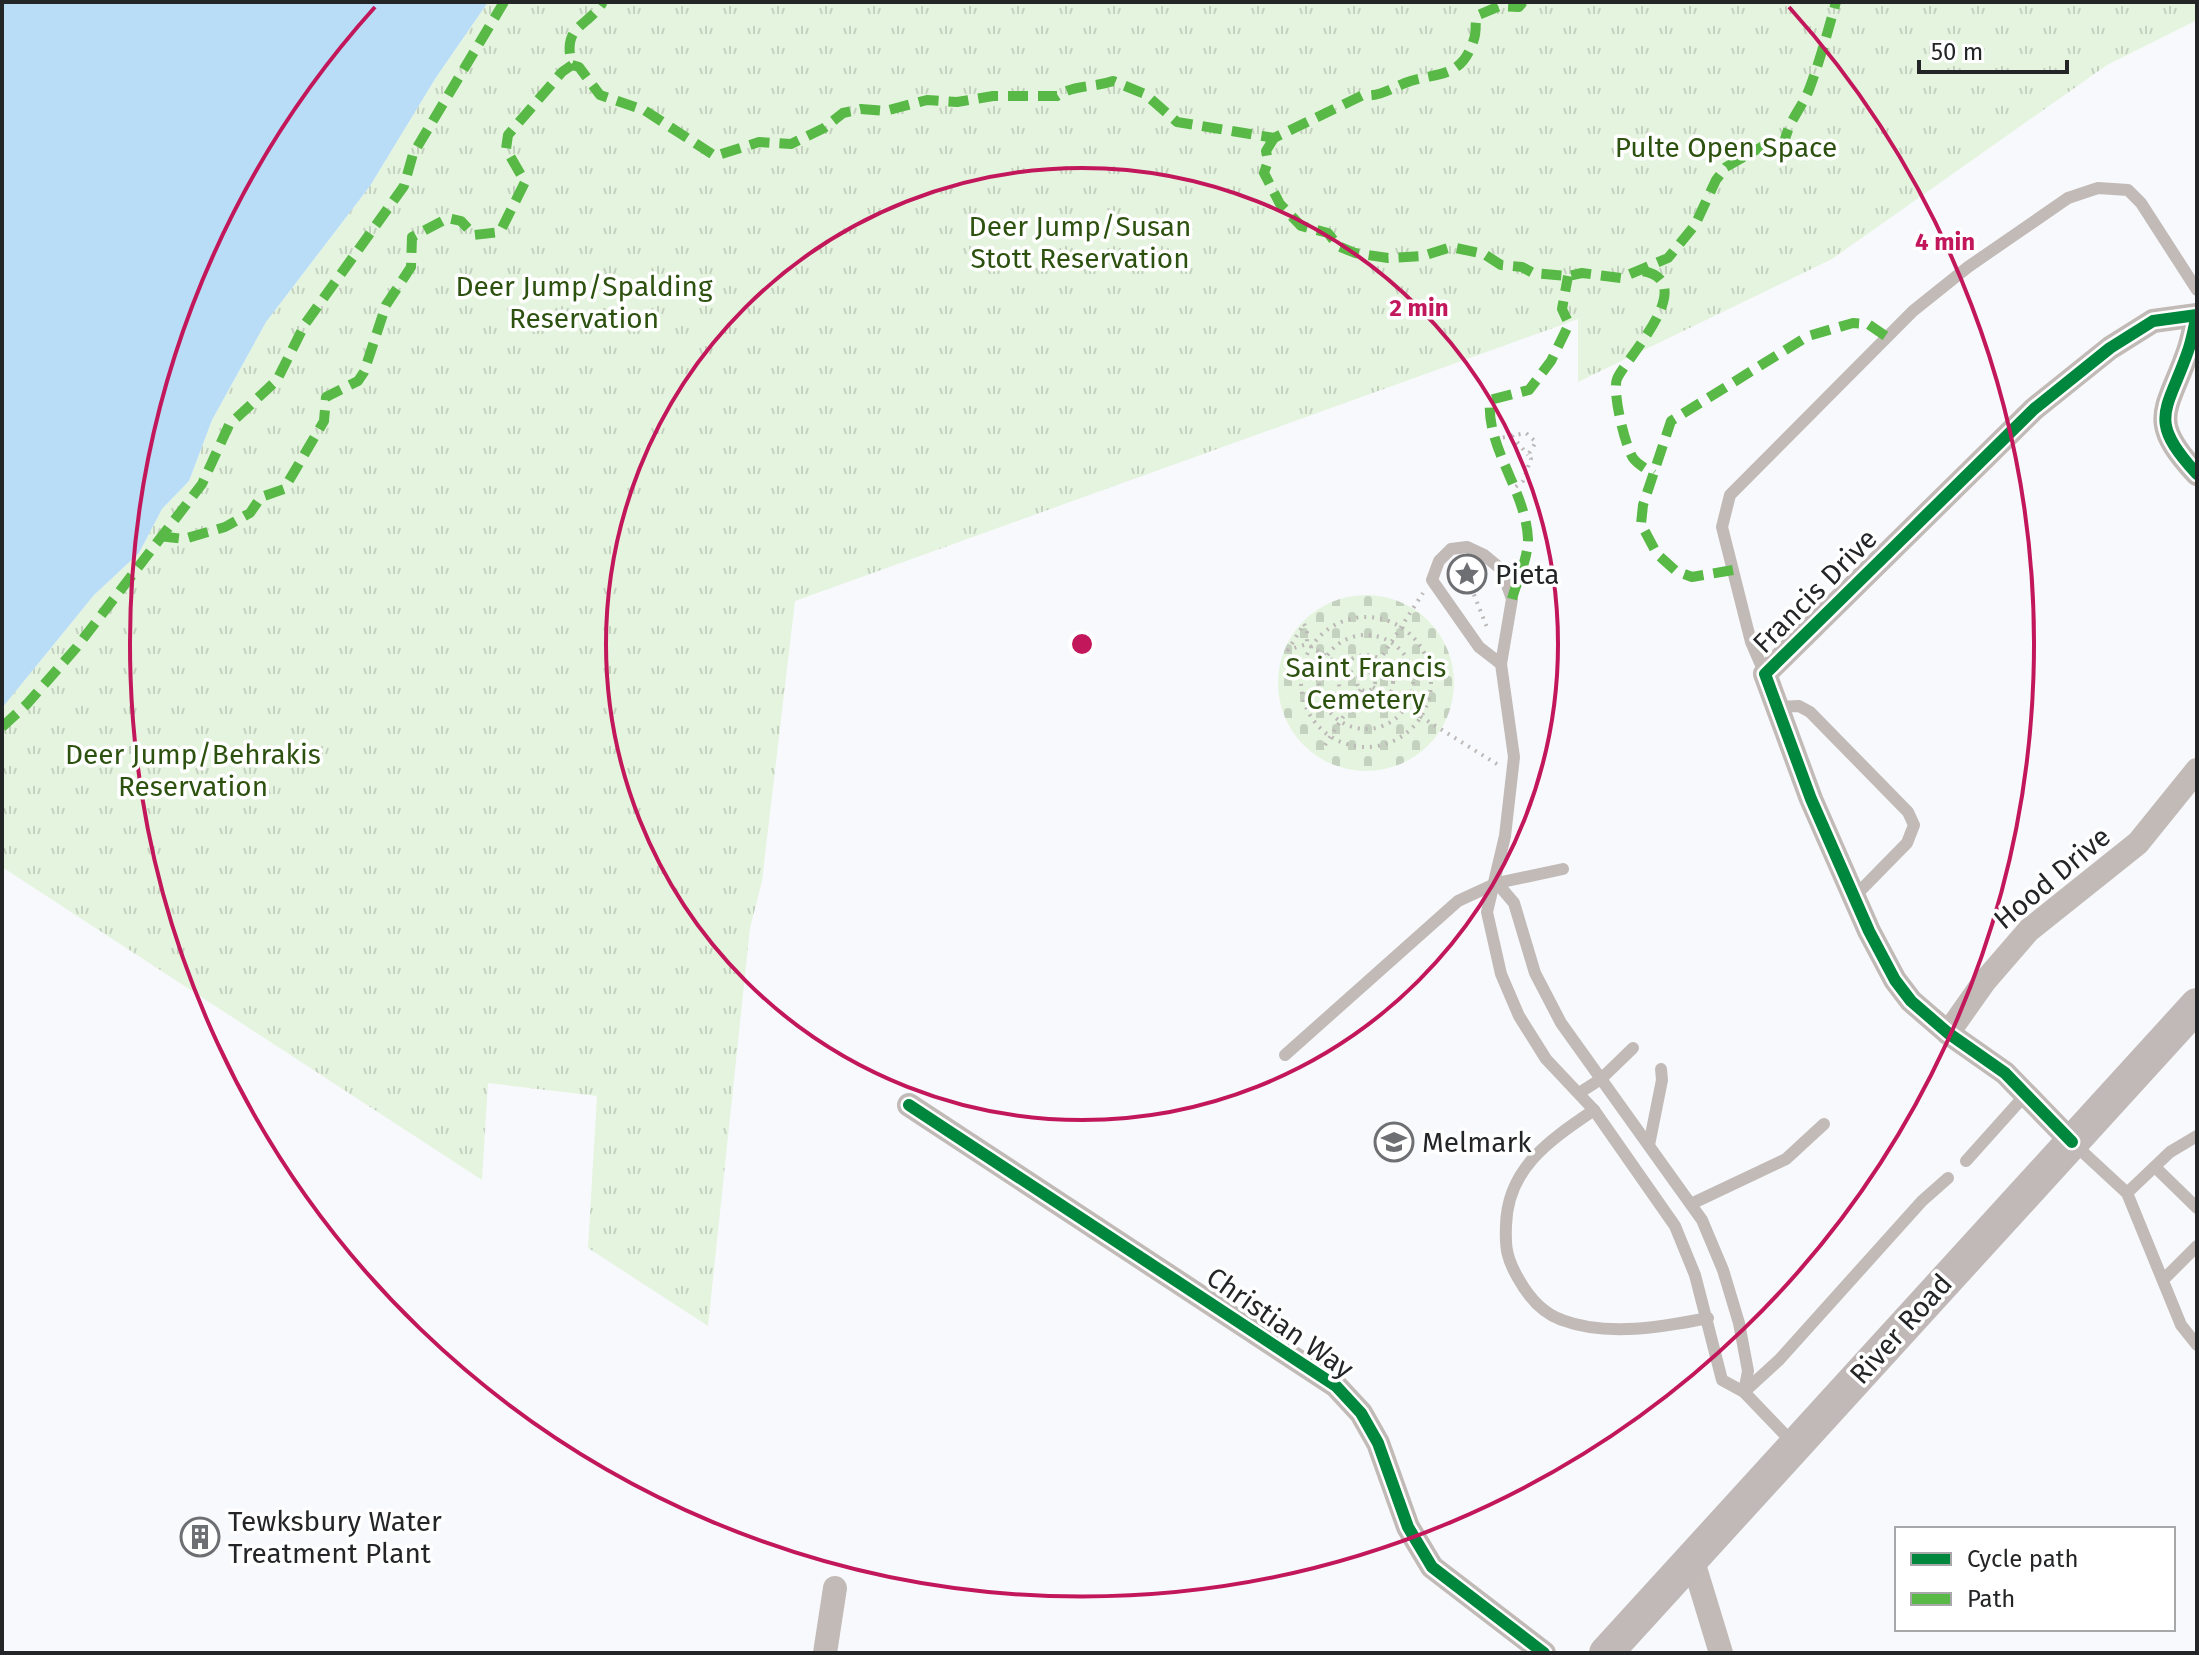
<svg xmlns="http://www.w3.org/2000/svg" width="2199" height="1655" viewBox="0 0 2199 1655" font-family="'Fira Sans',sans-serif">
	<defs>
		<pattern id="cemetery-stones" width="16" height="16" patternUnits="userSpaceOnUse" patternTransform="scale(2)"><rect width="16" height="16" fill="#e5f4df"/><path d="M2 7V4a2 2 0 0 1 4 0v3zM10 15v-3a2 2 0 0 1 4 0v3z" fill="#c4d1bf"/></pattern>
		<pattern id="park-tufts" width="24" height="20" patternUnits="userSpaceOnUse" patternTransform="scale(2)"><rect width="24" height="20" fill="#e5f4df"/><path d="M3 7l-1-3M5 7V3M7 7l1-3M15 17l-1-3M17 17v-4M19 17l1-3" fill="none" stroke="#c4d1bf"/></pattern>
	</defs>
	<rect width="100%" height="100%" fill="#f8f9fd"/>
	<circle fill="url(#cemetery-stones)" cx="1366" cy="683" r="88"/>
	<path fill="url(#park-tufts)" d="M488 2H2197V20L2107 65 1832 259 1578 382V319L795 601 762 881 750 928 708 1326 588 1248 597 1096 488 1083 482 1180 2 867V708L94 595 139 553 162 509 189 481 212 420 266 322 370 186 435 79Z"/>
	<path fill="#b9ddf7" d="M2 2H488L435 79 370 186 266 322 212 420 189 481 162 509 139 553 94 595 2 708Z"/>
	<g fill="none" stroke-linecap="round" stroke-linejoin="round">
		<g stroke="#bcb8b7" stroke-width="4" stroke-dasharray="2 6" stroke-linecap="butt">
			<path d="M1512 436 1528 455"/>
			<path d="M1495 439 1526 433 1536 442 1528 455 1531 459 1523 481 1513 489"/>
			<circle cx="1468" cy="577" r="11"/>
			<path d="M1471 587 1488 630"/>
			<circle cx="1366" cy="682" r="65"/>
			<path d="M1304 624 1307 629V644L1288 650Z"/>
			<circle cx="1366" cy="682" r="47"/>
			<path d="M1310 646 1359 677"/>
			<circle cx="1366" cy="682" r="27"/>
			<circle cx="1366" cy="682" r="9"/>
			<path d="M1370 675 1423 593"/>
			<path d="M1373 687 1500 766"/>
			<path d="M1325 745 1361 689"/>
		</g>
		<g stroke="#c1bab7" stroke-width="12">
			<path d="M1501 664 1479 647 1432 580 1439 561 1451 549 1467 547 1484 555 1501 569 1512 599 1501 664 1514 757 1505 836 1487 912 1501 974 1519 1016 1546 1059 1594 1110 1675 1226 1695 1275 1722 1380 1744 1392 1793 1443"/>
			<path d="M1765 674 1751 642 1722 527 1730 495 1913 311 1968 267 2068 198 2098 188 2128 190 2141 203 2197 290"/>
			<path d="M1777 707 1799 706 1810 712 1908 812 1914 825 1907 843 1854 897"/>
			<path d="M1497 883 1514 903 1535 973 1561 1023 1702 1220 1723 1270 1739 1323 1748 1371 1744 1392"/>
			<path d="M1285 1055 1458 901 1497 883 1563 869"/>
			<path d="M1579 1093 1601 1079 1633 1048"/>
			<path d="M1594 1110C1550 1140 1507 1168 1506 1226 1505 1248 1507 1259 1518 1278 1528 1296 1542 1313 1562 1320 1607 1337 1663 1327 1708 1318"/>
			<path d="M2074 1144 2127 1193 2181 1325 2197 1345"/>
			<path d="M1649 1145 1662 1080 1661 1069"/>
			<path d="M1966 1161 2027 1093"/>
			<path d="M2155 1167 2197 1208"/>
			<path d="M2127 1193 2170 1152 2197 1136"/>
			<path d="M1691 1204 1786 1159 1824 1124"/>
			<path d="M2163 1280 2197 1246"/>
			<path d="M1744 1392 1779 1360 1922 1201 1948 1178"/>
		</g>
		<g stroke="#c1bab7" stroke-width="24">
			<path d="M1948 1033 1984 982 2029 930 2138 843 2197 770"/>
			<path d="M909 1105 1336 1386 1361 1413 1378 1443 1408 1527 1432 1567 1544 1653"/>
			<path d="M2072 1142 2005 1073 1948 1033 1911 1001 1895 980 1869 931 1811 799 1765 674 2034 409 2110 348 2153 321 2197 315C2194 327 2192 340 2188 351 2167 412 2146 419 2197 474"/>
			<path d="M1692 1558 1721 1653"/>
			<path d="M825 1653 835 1588"/>
		</g>
		<path stroke="#c0b9b7" stroke-width="34" d="M1606 1653 2197 1005"/>
		<g stroke="#58b947" stroke-width="10" stroke-dasharray="20 10" stroke-linecap="butt">
			<path d="M572 65 579 67 600 95 644 110 715 156 759 142 791 144 824 128 843 113 861 109 885 111 927 100 957 102 993 96H1057C1075 84 1093 88 1113 81L1145 94 1177 122 1274 138 1363 95C1379 97 1390 89 1405 83 1436 71 1461 81 1474 39 1477 31 1474 23 1478 15L1500 6 1519 7 1523 2"/>
			<path d="M1274 138 1266 151 1268 161 1264 173 1280 204 1301 226 1328 233 1338 246 1355 253 1388 258 1423 256 1451 247 1484 254 1501 265 1522 267 1533 273 1568 276 1582 273 1621 278 1668 258 1695 225 1716 180 1726 167 1763 146 1784 145C1787 122 1803 107 1810 87 1820 60 1828 31 1836 2"/>
			<path d="M1643 271C1701 282 1625 359 1617 379 1612 392 1625 446 1633 458 1637 464 1647 469 1653 474"/>
			<path d="M159 536 184 539 225 527 250 513 261 497 284 489 324 421 326 397 358 381 364 372 386 305 411 267 412 237 448 218 461 221 474 235 500 232 525 182 506 149 508 135 562 72 572 65C562 25 585 30 603 2"/>
			<path d="M1733 570 1692 577 1676 571 1657 554 1641 524 1643 505 1671 421 1808 336 1853 323 1868 324 1887 337"/>
			<path d="M1512 599C1517 580 1528 559 1528 539 1526 491 1486 448 1490 400L1529 390 1551 361 1569 324 1562 309 1568 276"/>
			<path d="M2 727 27 704 76 648 202 484 229 425 277 380 305 324 404 186 413 154 504 2"/>
		</g>
		<g stroke="#fff" stroke-width="17">
			<g id="cycleway">
				<path d="M909 1105 1336 1386 1361 1413 1378 1443 1408 1527 1432 1567 1544 1653"/>
				<path d="M2072 1142 2005 1073 1948 1033 1911 1001 1895 980 1869 931 1811 799 1765 674 2034 409 2110 348 2153 321 2197 315C2194 327 2192 340 2188 351 2167 412 2146 419 2197 474"/>
			</g>
		</g>
		<use href="#cycleway" stroke="#00873e" stroke-width="12"/>
	</g>
	<g fill="none" stroke="#c2185b" stroke-width="4">
		<circle cx="1082" cy="644" r="476"/>
		<path d="M1789 7A952 952 0 1 1 375 7"/>
	</g>
	<defs>
		<g id="sight-ring" transform="scale(2)"><circle r="9.5" fill="#fff" stroke="#6e6f72" stroke-width="1.5"/><path d="M0-6L1.8-2.2L6-1.7L2.9 1.2L3.7 5.4L0 3.3L-3.7 5.4L-2.9 1.2L-6-1.7L-1.8-2.2Z" fill="#6e6f72"/></g>
		<g id="school-ring" transform="scale(2)"><circle r="9.5" fill="#fff" stroke="#6e6f72" stroke-width="1.5"/><path d="M0-5L7-2L0 1L-7-2ZM-4 1L0 2.5L4 1V4Q0 6-4 4Z" fill="#6e6f72"/></g>
		<g id="building-ring" transform="scale(2)"><circle r="9.5" fill="#fff" stroke="#6e6f72" stroke-width="1.5"/><path d="M-4-6H4V6H1V3H-1V6H-4ZM-2.5-4.3h1.7v1.8h-1.7ZM.8-4.3h1.7v1.8H.8ZM-2.5-1h1.7V.8h-1.7ZM.8-1h1.7V.8H.8Z" fill="#6e6f72"/></g>
	</defs>
	<g fill-rule="evenodd">
		<use href="#sight-ring" x="1467" y="574"/>
		<use href="#school-ring" x="1394" y="1142"/>
		<use href="#building-ring" x="200" y="1537"/>
	</g>
	<g text-anchor="middle" dominant-baseline="central" stroke-width="7" stroke-linejoin="round" paint-order="stroke">
		<g font-size="28" fill="#2d510f" stroke="#fff">
			<text x="1726" y="147">Pulte Open Space</text>
			<text x="1080" y="226">Deer Jump/Susan<tspan x="1080" dy="32">Stott Reservation</tspan></text>
			<text x="584" y="286">Deer Jump/Spalding<tspan x="584" dy="32">Reservation</tspan></text>
			<text x="1366" y="667">Saint Francis<tspan x="1366" dy="32">Cemetery</tspan></text>
			<text x="193" y="754">Deer Jump/Behrakis<tspan x="193" dy="32">Reservation</tspan></text>
		</g>
		<g font-size="28" fill="#242527" stroke="#fff" text-anchor="start">
			<text x="1495" y="574">Pieta</text>
			<text x="1422" y="1142">Melmark</text>
			<text x="228" y="1521">Tewksbury Water<tspan x="228" dy="32">Treatment Plant</tspan></text>
		</g>
		<g font-size="28" fill="#242527" stroke="#fff">
			<text transform="translate(1815 591) rotate(-45)">Francis Drive</text>
			<text transform="translate(2052 878) rotate(-40)">Hood Drive</text>
			<text transform="translate(1280 1323) rotate(35)">Christian Way</text>
			<text transform="translate(1901 1329) rotate(-48)">River Road</text>
		</g>
	</g>
	<circle cx="1082" cy="644" r="12" fill="#c2185b" stroke="#fff" stroke-width="4"/>
	<g font-size="24" text-anchor="middle" font-weight="bold" fill="#c2185b" stroke="#fff" stroke-width="7" stroke-linejoin="round" paint-order="stroke">
		<text x="1945" y="250">4 min</text>
		<text x="1419" y="316">2 min</text>
	</g>
	<rect width="2199" height="1655" fill="none" stroke="#242527" stroke-width="8"/>
	<rect x="1895" y="1527" width="280" height="104" fill="#ffffff" stroke="#a7a8a9" stroke-width="2"/>
	<rect x="1911" y="1553" width="40" height="12" fill="#00873e" stroke="#a7a8a9" stroke-width="2"/>
	<text x="1967" y="1567" font-size="24" fill="#242527">Cycle path</text>
	<rect x="1911" y="1593" width="40" height="12" fill="#58b947" stroke="#a7a8a9" stroke-width="2"/>
	<text x="1967" y="1607" font-size="24" fill="#242527">Path</text>
	<path d="M1919 60v12h148v-12" fill="none" stroke="#242527" stroke-width="4"/>
	<text x="1931" y="60" font-size="24" fill="#242527" stroke="#ffffff" stroke-width="6" paint-order="stroke">50 m</text>
</svg>
